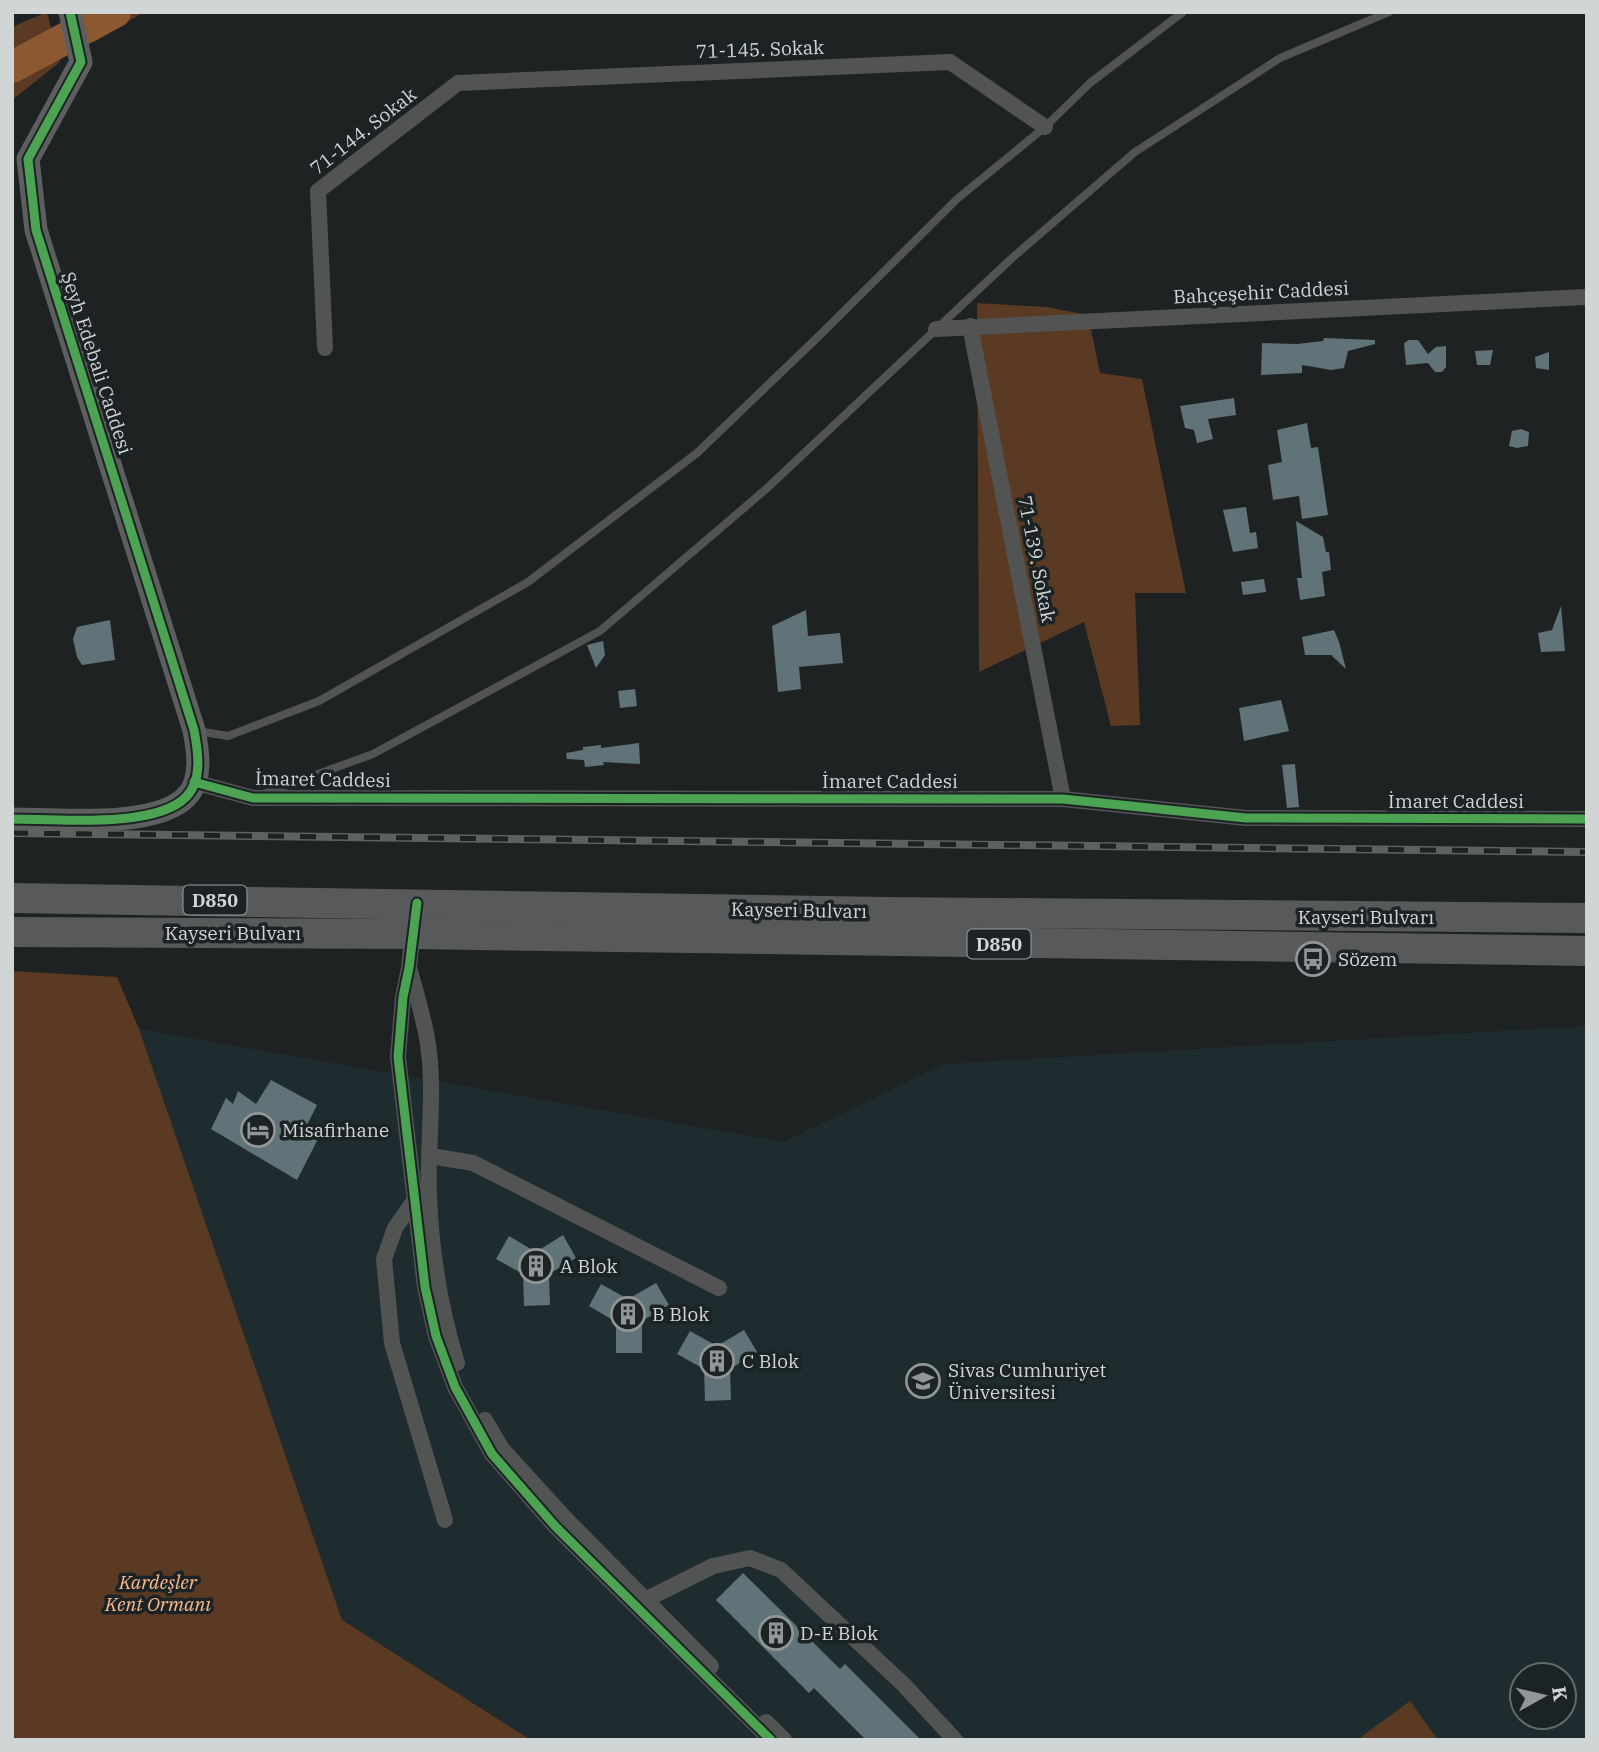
<svg xmlns="http://www.w3.org/2000/svg" width="1599" height="1752" viewBox="0 0 1599 1752" font-family="'IBM Plex Serif',serif">
	<rect width="100%" height="100%" fill="#1e2223"/>
	<path fill="#1e2c2f" fill-rule="evenodd" d="M1587 1026V1740H531L342 1620 139 1029 784 1142 944 1064ZM1522 1675H1564V1717H1522Z"/>
	<g fill="#5a3a22">
		<path d="M47 12 60 62 12 100V27Z"/>
		<path d="M86 12H144L94 42Z"/>
		<path d="M977 303 1046 307 1088 315 1100 373 1142 379 1186 593H1135L1140 725 1111 726 1084 622 979 672Z"/>
		<path d="M12 971 117 977 139 1029 342 1620 531 1740H12Z"/>
		<path d="M1410 1701 1438 1740H1357Z"/>
	</g>
	<g fill="none" stroke-linecap="round" stroke-linejoin="round">
		<path stroke="#8b5832" stroke-width="32" d="M12 67 115 12"/>
	</g>
	<g fill="#5f7378">
		<path d="M1324 338 1375 340V344L1348 351 1344 368 1331 370 1302 365V373L1261 375 1262 343 1297 344 1323 341Z"/>
		<path d="M1409 340H1418L1428 354 1436 347 1446 346V367L1442 372H1435L1428 363 1406 365 1404 343Z"/>
		<path d="M1493 350 1490 365H1477L1475 351Z"/>
		<path d="M1549 352V370L1536 368 1535 357Z"/>
		<path d="M1234 398 1236 415 1208 419 1213 439 1197 443 1194 430 1185 428 1180 406Z"/>
		<path d="M1307 423 1311 448 1318 447 1328 515 1302 519 1299 496 1273 500 1268 465 1282 462 1277 430Z"/>
		<path d="M1521 429 1529 432 1528 446 1517 448 1509 446 1512 431Z"/>
		<path d="M1246 507 1250 533 1256 532 1258 548 1233 552 1223 510Z"/>
		<path d="M1296 521 1323 537 1326 552H1329L1331 570 1322 572 1325 596 1300 600 1297 578H1302Z"/>
		<path d="M1264 579 1266 592 1243 595 1241 582Z"/>
		<path d="M1561 606 1565 651 1541 652 1538 633 1552 630Z"/>
		<path d="M806 610 808 636 840 633 843 663 799 667 801 689 778 692 772 626Z"/>
		<path d="M110 620 115 660 82 665 77 657 73 639 77 627Z"/>
		<path d="M1334 630 1339 642 1346 669 1331 655H1305L1302 637Z"/>
		<path d="M603 641 605 655 596 668 587 645Z"/>
		<path d="M635 689 637 706 620 708 618 691Z"/>
		<path d="M1281 700 1289 731 1244 741 1239 708Z"/>
		<path d="M639 743 640 764 603 762 604 765 585 767 584 760 567 759 566 753 583 750V747L601 745V748Z"/>
		<path d="M1295 764 1299 807 1287 808 1282 765Z"/>
		<path d="M271 1080 317 1105 304 1131 318 1139 297 1180 211 1129 226 1098 233 1104 238 1091 256 1104Z"/>
		<path d="M563 1235 576 1258 549 1274 550 1305 524 1306 523 1274 496 1259 509 1236 536 1252Z"/>
		<path d="M656 1283 669 1305 642 1321V1353H616V1322L589 1306 601 1284 628 1299Z"/>
		<path d="M744 1330 757 1352 730 1369 731 1400 705 1401 704 1369 677 1354 690 1331 717 1346Z"/>
		<path d="M743 1573 840 1669 845 1664 921 1740H866L814 1688 809 1693 716 1600Z"/>
	</g>
	<g fill="none" stroke-linecap="round" stroke-linejoin="round">
		<g stroke="#525353" stroke-width="8">
			<path d="M197 731 228 736 319 701 528 582 697 453 821 334 957 199 1045 127 1090 83 1183 12"/>
			<path d="M266 793 373 754 600 631 765 490 1012 258 1135 152 1280 58 1389 12"/>
		</g>
		<g stroke="#525353" stroke-width="16">
			<path d="M970 326 1063 799"/>
			<path d="M936 329 1587 297"/>
			<path d="M325 348 318 191 458 83 950 62 1045 127"/>
			<path d="M194 782 253 798 1063 799 1246 818 1587 819"/>
			<path d="M413 928 409 968 403 997 398 1057 425 1287 436 1336 455 1387 492 1454 555 1526 771 1740"/>
			<path d="M410 971C416 993 423 1016 427 1038 436 1090 427 1142 429 1194 431 1251 440 1308 457 1363"/>
			<path d="M431 1156 473 1163 719 1288"/>
			<path d="M416 1198 395 1228 384 1259 392 1343 445 1520"/>
			<path d="M485 1420 502 1449 563 1516 711 1666"/>
			<path d="M645 1600 713 1566 750 1558 781 1570 903 1684 955 1740"/>
			<path d="M766 1722 784 1740"/>
		</g>
		<path stroke="#5d5f5f" stroke-width="23" d="M12 819C55 819 155 829 186 797 203 780 198 751 194 730L36 230 28 159 81 62 70 12"/>
		<g stroke="#57595a" stroke-width="30">
			<path d="M12 898 885 912 1587 918"/>
			<path d="M12 932 412 934 1587 951"/>
		</g>
		<g stroke="#5f6161" stroke-width="8">
			<path id="rail" d="M12 833 1587 852"/>
		</g>
		<use href="#rail" stroke="#1c2325" stroke-width="5" stroke-dasharray="16" stroke-linecap="butt"/>
		<g stroke="#1c2325" stroke-width="13">
			<g id="cycleway">
				<path d="M194 782 253 798 1063 799 1246 818 1587 819"/>
				<path d="M12 819C55 819 155 829 186 797 203 780 198 751 194 730L36 230 28 159 81 62 70 12"/>
				<path d="M417 903 409 968 403 997 398 1057 425 1287 436 1336 455 1387 492 1454 555 1526 771 1740"/>
			</g>
		</g>
		<use href="#cycleway" stroke="#4ca352" stroke-width="9"/>
	</g>
	<defs>
		<g id="bus-ring" transform="scale(1.75)"><circle r="9.5" fill="#1c2325" stroke="#929697" stroke-width="1.5"/><path d="M-5-6H5V4H4V6H2V4H-2V6H-4V4H-5ZM-3.5-4V0h7V-4ZM-3.5 1.2v1.5H-2V1.2ZM2 1.2v1.5H3.5V1.2Z" fill="#929697"/></g>
		<g id="hotel-ring" transform="scale(1.75)"><circle r="9.5" fill="#1c2325" stroke="#929697" stroke-width="1.5"/><path d="M-6-4.5h1.5V1H6V5H4.5V3h-9V5H-6ZM-4 0a1.8 1.8 0 1 1 3.6 0ZM.5 0V-2.5h3Q6-2.5 6 0Z" fill="#929697"/></g>
		<g id="building-ring" transform="scale(1.75)"><circle r="9.5" fill="#1c2325" stroke="#929697" stroke-width="1.5"/><path d="M-4-6H4V6H1V3H-1V6H-4ZM-2.5-4.3h1.7v1.8h-1.7ZM.8-4.3h1.7v1.8H.8ZM-2.5-1h1.7V.8h-1.7ZM.8-1h1.7V.8H.8Z" fill="#929697"/></g>
		<g id="university-ring" transform="scale(1.75)"><circle r="9.5" fill="#1c2325" stroke="#929697" stroke-width="1.5"/><path d="M0-5L7-2L0 1L-7-2ZM-4 1L0 2.5L4 1V4Q0 6-4 4Z" fill="#929697"/></g>
	</defs>
	<g fill-rule="evenodd">
		<use href="#bus-ring" x="1313" y="959"/>
		<use href="#hotel-ring" x="258" y="1130"/>
		<use href="#building-ring" x="536" y="1266"/>
		<use href="#building-ring" x="628" y="1314"/>
		<use href="#building-ring" x="717" y="1361"/>
		<use href="#university-ring" x="923" y="1381"/>
		<use href="#building-ring" x="776" y="1633"/>
	</g>
	<g text-anchor="middle" dominant-baseline="central" stroke-width="7" stroke-linejoin="round" paint-order="stroke">
		<g fill="#1c2325" stroke="#9aa0a1" stroke-width="2">
			<rect x="183.5" y="885.5" width="63" height="29" rx="5"/>
			<rect x="967.5" y="929.5" width="63" height="29" rx="5"/>
		</g>
		<g font-size="18" font-weight="bold" fill="#d0d5d6">
			<text x="215" y="900">D850</text>
			<text x="999" y="944">D850</text>
		</g>
		<g font-size="19" fill="#d0d5d6" stroke="#1c2325">
			<text transform="translate(760 49) rotate(-2)">71-145. Sokak</text>
			<text transform="translate(363 131) rotate(-38)">71-144. Sokak</text>
			<text transform="translate(1261 292) rotate(-3)">Bahçeşehir Caddesi</text>
			<text transform="translate(97 363) rotate(72)">Şeyh Edebali Caddesi</text>
			<text transform="translate(1037 559) rotate(79)">71-139. Sokak</text>
			<text transform="translate(323 779) rotate(1)">İmaret Caddesi</text>
			<text x="890" y="781">İmaret Caddesi</text>
			<text x="1456" y="801">İmaret Caddesi</text>
			<text transform="translate(799 910) rotate(1)">Kayseri Bulvarı</text>
			<text x="1366" y="917">Kayseri Bulvarı</text>
			<text x="233" y="933">Kayseri Bulvarı</text>
		</g>
		<g font-size="19" fill="#d0d5d6" stroke="#1c2325" text-anchor="start">
			<text x="1338" y="959">Sözem</text>
			<text x="282" y="1130">Misafirhane</text>
			<text x="560" y="1266">A Blok</text>
			<text x="652" y="1314">B Blok</text>
			<text x="742" y="1361">C Blok</text>
			<text x="948" y="1370">Sivas Cumhuriyet<tspan x="948" dy="22">Üniversitesi</tspan></text>
			<text x="800" y="1633">D-E Blok</text>
		</g>
		<g font-size="19" font-style="italic" fill="#fdba8b" stroke="#1c2325">
			<text x="158" y="1582">Kardeşler<tspan x="158" dy="22">Kent Ormanı</tspan></text>
		</g>
	</g>
	<rect width="1599" height="1752" fill="none" stroke="#d0d5d6" stroke-width="28"/>
	<g transform="translate(1543 1696) rotate(82)"><circle r="33" fill="#1c2325" stroke="#646a6c" stroke-width="2"/>
	<path d="M0-5L12 26L0 18L-12 26Z" fill="#929697"/>
	<text y="-10" font-size="19" font-weight="bold" text-anchor="middle" fill="#d0d5d6">K</text>
	</g>
</svg>
